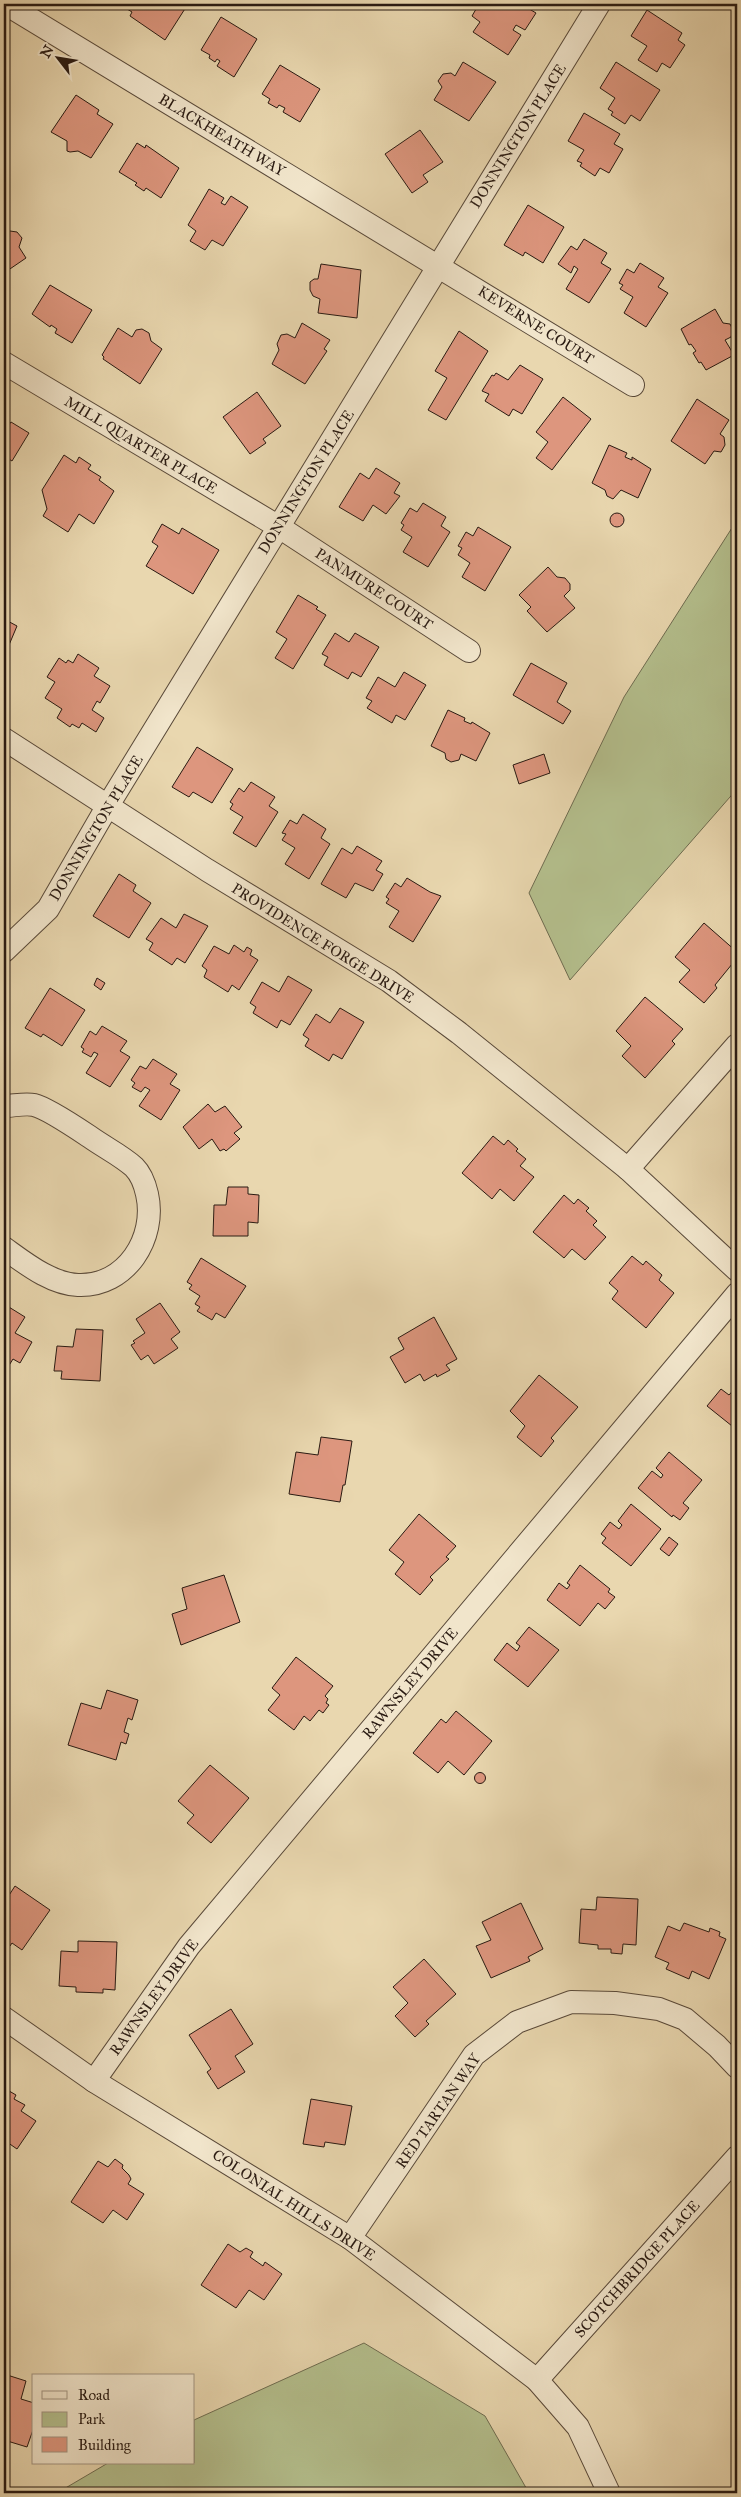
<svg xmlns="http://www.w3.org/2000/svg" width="741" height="2497" viewBox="0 0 741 2497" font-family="'IM FELL Great Primer',serif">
	<rect width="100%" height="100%" fill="#e9d7af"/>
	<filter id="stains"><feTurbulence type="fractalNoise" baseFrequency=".004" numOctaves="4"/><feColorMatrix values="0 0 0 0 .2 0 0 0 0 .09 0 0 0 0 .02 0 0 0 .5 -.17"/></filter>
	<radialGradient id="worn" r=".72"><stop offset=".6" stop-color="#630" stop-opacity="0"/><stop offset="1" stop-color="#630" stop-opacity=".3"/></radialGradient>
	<g fill="#b4bf8d" stroke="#6e6c50">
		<path d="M737 520V789L570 980 529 893 624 697Z"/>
		<path d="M364 2343 485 2416 529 2493H57L108 2463H194V2420Z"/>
	</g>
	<g fill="#dd967e" stroke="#291a12">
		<path d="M130 4H188L165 40 130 16 132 12 127 9Z"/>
		<path d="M479 4H521L536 13 525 30 516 25 513 30 521 35 508 55 473 32 480 22 472 16Z"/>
		<path d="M647 10 682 33 678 40 685 45 670 68 662 63 657 72 638 60 647 46 631 36Z"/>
		<path d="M221 17 257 39 234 77 217 66 220 61 217 59 215 62 209 58 210 55 201 50Z"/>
		<path d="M463 62 496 82 469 121 434 100 442 87 438 81 443 74 451 73 455 76Z"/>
		<path d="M616 62 660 90 640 121 631 115 625 124 611 115 613 112 608 109 615 98 600 88Z"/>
		<path d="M280 65 320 89 300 122 283 112 285 108 279 105 277 108 268 103 270 99 262 94Z"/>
		<path d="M76 95 99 110 97 114 113 124 91 158 78 151 70 152 67 151V141L51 132Z"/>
		<path d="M584 113 620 134 614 144 623 149 609 173 600 168 595 176 580 166 582 163 577 161 584 150 568 141Z"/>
		<path d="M420 130 443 162 423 175 428 182 412 193 385 154Z"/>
		<path d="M137 143 145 148 146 145 179 168 161 198 146 188 144 191 135 185 137 183 119 172Z"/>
		<path d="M209 189 224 198 221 203 225 205 231 196 248 207 223 246 212 240 205 250 190 241 196 231 188 225Z"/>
		<path d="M528 205 564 227 543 263 525 252 523 256 504 245Z"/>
		<path d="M10 231 17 232 22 238 19 247 26 258 4 273V232Z"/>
		<path d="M584 239 607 253 601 263 611 269 589 303 566 289 578 269 574 266 571 273 558 264 571 246 577 250Z"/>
		<path d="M640 263 664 278 658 287 668 293 646 327 624 313 633 297 620 289 623 285 619 283 627 269 634 273Z"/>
		<path d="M321 264 361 270 357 318 318 313 320 299 313 296 310 290V282L314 279H318Z"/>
		<path d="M50 285 92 310 72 343 55 333 57 329 51 325 50 327 32 314Z"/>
		<path d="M715 309 723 323 730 324 733 330 731 337 725 340 734 355 706 370 701 362 699 363 693 353 696 351 691 344 689 345 681 329Z"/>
		<path d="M302 323 330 340 324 349 327 351 305 384 272 364 279 350 277 344 281 335 287 334 295 338Z"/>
		<path d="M118 328 132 337 136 330 142 329 149 333 151 341 162 349 140 384 103 359 104 357 102 355Z"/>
		<path d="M459 331 488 351 446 420 428 410 447 378 435 371Z"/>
		<path d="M520 365 543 379 522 414 513 409 509 416 485 401 489 394 482 391 492 375 494 376 496 373 508 380Z"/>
		<path d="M257 392 281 426 263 439 266 443 250 454 223 417Z"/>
		<path d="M563 397 591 419 552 470 536 458 548 442 536 432Z"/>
		<path d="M697 399 729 420 720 434 724 437 725 445 721 452 714 451 705 464 671 441Z"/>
		<path d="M11 422 29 433 12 461 4 456V424L8 426Z"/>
		<path d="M609 445 627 453 625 457 632 460V457L651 469 638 498 621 490 613 499 607 496 605 490 592 483Z"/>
		<path d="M64 455 76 463 79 457 91 465 88 469 101 477 99 480 114 491 94 524 79 514 68 532 43 516 47 509 42 490Z"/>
		<path d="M376 468 400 483 394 493 400 496 386 514 373 505 363 521 339 507 360 473 369 479Z"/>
		<path d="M423 503 446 517 441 526 450 532 428 567 403 552 412 537 401 530 404 525 401 523 410 508 417 512Z"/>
		<circle cx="617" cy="520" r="7"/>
		<path d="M162 524 179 534 182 528 219 550 193 594 146 566 158 546 152 542Z"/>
		<path d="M478 527 511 547 485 591 462 577 470 563 458 555 462 548 458 546 466 532 473 536Z"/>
		<path d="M548 567 557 577 565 578 570 584V590L564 596 575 608 547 632 527 611 531 607 519 595Z"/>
		<path d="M298 595 318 607 316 609 326 615 293 669 275 658 287 639 276 632Z"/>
		<path d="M4 619 17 626 9 645 4 643Z"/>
		<path d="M335 633 349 642 355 633 379 647 361 677 352 672 348 679 324 665 328 657 322 654Z"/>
		<path d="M78 654 99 668 94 676 110 686 100 703 97 701 92 710 104 718 96 732 82 723 79 728 72 724 70 727 57 718 62 709 45 698 55 682 47 677 59 658 66 663 68 660 73 663Z"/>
		<path d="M531 663 567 683 557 702 571 711 563 724 513 695Z"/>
		<path d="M404 672 426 685 405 720 396 715 392 723 367 708 372 701 366 698 378 677 395 687Z"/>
		<path d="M448 710 465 718 464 721 471 724 472 722 490 733 476 761 461 754 459 760 451 762 446 759 445 753 431 746Z"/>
		<path d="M197 747 233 769 212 803 193 792 189 797 172 787Z"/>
		<path d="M544 754 550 773 519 784 513 765Z"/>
		<path d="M251 782 275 797 269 806 278 812 256 847 233 833 243 817 230 809 233 804 230 802 239 788 244 792Z"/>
		<path d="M303 814 326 829 321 838 330 844 309 879 285 864 295 848 282 840 286 834 282 833 290 820 297 824Z"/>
		<path d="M357 846 382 861 376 870 383 874 373 891 355 883 346 898 321 884 342 848 352 854Z"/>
		<path d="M119 874 136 885 133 891 151 903 129 938 93 916Z"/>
		<path d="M407 878 430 892 441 896 413 942 389 927 399 911 386 903 389 899 386 897 395 883 401 887Z"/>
		<path d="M184 914 208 926 185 963 177 958 172 965 149 950 153 943 146 939 161 918 176 928Z"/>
		<path d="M704 923 737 952V958L715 985 717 988 704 1003 679 982 690 970 675 957Z"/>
		<path d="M234 945 244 952 247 947 252 950 250 955 258 960 239 990 232 985 228 992 204 977 207 970 202 966 214 946 229 954Z"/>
		<path d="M288 976 312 990 290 1025 281 1020 277 1028 253 1013 256 1007 250 1003 262 982 279 992Z"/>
		<path d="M97 978 105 983 101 990 94 985Z"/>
		<path d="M50 988 85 1010 62 1046 43 1034 41 1037 25 1028Z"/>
		<path d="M645 997 683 1029 672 1041 675 1044 645 1078 622 1056 631 1046 616 1031Z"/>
		<path d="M340 1008 364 1022 342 1059 333 1054 329 1061 305 1046 309 1039 303 1035 316 1014 330 1023Z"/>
		<path d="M102 1026 127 1041 120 1051 130 1057 110 1087 86 1073 98 1054 94 1052 91 1057 82 1052 84 1049 81 1047 90 1031 96 1035Z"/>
		<path d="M153 1059 177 1074 170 1084 180 1090 161 1120 139 1106 150 1090 145 1087 141 1092 132 1087 135 1083 131 1080 140 1066 146 1069Z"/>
		<path d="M208 1104 215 1112 225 1106 242 1127 234 1133 240 1139 226 1151 224 1149 220 1151 212 1139 199 1149 183 1127Z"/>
		<path d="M493 1136 504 1145 508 1140 518 1149 516 1151 526 1159 520 1166 534 1177 514 1201 500 1189 492 1199 462 1173Z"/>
		<path d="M228 1187H248V1194L259 1195 258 1223 248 1222V1236H213L214 1205H226Z"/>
		<path d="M564 1195 574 1204 578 1199 589 1208 586 1211 597 1221 593 1225 606 1237 585 1260 572 1249 564 1258 533 1232Z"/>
		<path d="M632 1256 643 1265 646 1261 662 1275 659 1280 674 1293 646 1328 612 1299 618 1291 609 1283Z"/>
		<path d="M201 1258 246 1286 225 1318 216 1313 212 1320 197 1311 200 1307 195 1304 200 1296 189 1289 192 1285 187 1282Z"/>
		<path d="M160 1303 180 1332 171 1339 178 1348 154 1364 148 1355 141 1360 131 1345 135 1343 133 1341 145 1333 136 1319Z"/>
		<path d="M4 1304 25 1317 15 1333 32 1342 20 1363 13 1359 8 1367 4 1364Z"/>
		<path d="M434 1317 457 1359 446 1365 450 1370 437 1377 436 1374 424 1381 420 1374 405 1383 390 1357 404 1349 398 1338Z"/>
		<path d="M76 1329 103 1330 100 1381 61 1379 62 1371H54L57 1346 73 1347Z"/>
		<path d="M539 1375 578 1407 551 1438 554 1441 541 1457 517 1437 525 1426 510 1411Z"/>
		<path d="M737 1386V1430L707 1406 721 1389 729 1395Z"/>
		<path d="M321 1437 352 1441 345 1485H343L340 1502 289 1494 296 1452 318 1455Z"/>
		<path d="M669 1452 702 1480 683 1503 689 1508 680 1520 673 1515 672 1517 638 1488 652 1471 661 1478 663 1475 656 1468Z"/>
		<path d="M631 1504 661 1529 631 1566 602 1543 606 1538 601 1534 610 1522 619 1529 622 1525 618 1521Z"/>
		<path d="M419 1514 456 1546 446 1557 449 1559 430 1577 433 1580 420 1595 395 1574 404 1562 389 1550Z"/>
		<path d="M669 1537 678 1544 669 1556 660 1549Z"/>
		<path d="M580 1565 610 1589 608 1592 615 1597 605 1609 598 1603 580 1626 547 1600 559 1583 567 1589 570 1585 567 1583Z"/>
		<path d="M224 1575 240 1622 181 1645 172 1614 187 1609 182 1588Z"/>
		<path d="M529 1627 559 1650 528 1687 494 1660 507 1643 517 1651 520 1646 516 1643Z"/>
		<path d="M296 1657 333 1686 325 1696 328 1699 326 1703 329 1705 323 1713 319 1710 310 1721 304 1716 294 1730 268 1710 280 1695 272 1688Z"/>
		<path d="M107 1690 138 1700 132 1720 128 1718 124 1732 129 1734 126 1744 121 1742 116 1760 68 1745 81 1703 101 1709Z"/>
		<path d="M456 1711 492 1741 464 1775 448 1761 438 1773 413 1753 441 1719 446 1723Z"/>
		<path d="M210 1765 249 1798 211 1843 187 1823 194 1815 178 1801Z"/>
		<circle cx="480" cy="1778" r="5.5"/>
		<path d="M15 1886 50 1910 22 1950 12 1943 10 1946 4 1942V1903Z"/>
		<path d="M597 1897 638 1899 636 1945 623 1944 622 1954 611 1953V1949H598V1945L579 1943 581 1909 596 1910Z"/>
		<path d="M521 1903 543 1949 528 1957 530 1961 491 1978 476 1946 491 1940 482 1922Z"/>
		<path d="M684 1923 709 1932 710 1928 720 1932 719 1936 726 1939 709 1979 692 1971 689 1979 666 1969 669 1963 655 1957 668 1926 680 1931Z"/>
		<path d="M78 1941 117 1942 115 1990 103 1989V1993L76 1992V1987L59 1986 61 1951 78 1952Z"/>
		<path d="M424 1959 456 1994 426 2021 429 2024 415 2037 395 2016 408 2003 393 1987Z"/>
		<path d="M231 2009 253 2044 235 2056 245 2072 218 2089 207 2072 211 2069 189 2035Z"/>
		<path d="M4 2088 16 2095 14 2099 25 2105 21 2111 36 2121 17 2149 4 2140Z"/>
		<path d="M311 2099 352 2106 345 2145 325 2142 324 2147 303 2144Z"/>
		<path d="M115 2159 123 2165 122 2168 129 2175 131 2179 128 2184 144 2194 127 2220 113 2210 103 2223 71 2202 98 2161 108 2167Z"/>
		<path d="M228 2244 240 2252 246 2248 253 2252 250 2257 263 2266 265 2262 282 2274 264 2300 249 2290 236 2308 201 2285Z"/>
		<path d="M4 2374 26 2381 21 2399 34 2403V2427L27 2447 4 2440Z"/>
	</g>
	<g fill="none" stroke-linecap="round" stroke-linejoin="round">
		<g stroke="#594939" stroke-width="24">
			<g id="minor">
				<path d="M6 4 633 385"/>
				<path d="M4 363 279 527 469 651"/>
				<path d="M4 739 207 870 389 981 459 1033 628 1169 737 1270"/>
				<path d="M4 951 48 909 107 807 599 4"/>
				<path d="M4 1106C13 1106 25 1103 34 1105 47 1108 78 1129 90 1137 104 1147 122 1156 134 1167 141 1174 145 1185 147 1194 157 1238 126 1287 78 1285 51 1284 25 1263 4 1248"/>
				<path d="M628 1169 737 1045"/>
				<path d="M4 2018 94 2081 350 2238 537 2380 578 2427 609 2493"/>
				<path d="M94 2081 189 1946 737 1294"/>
				<path d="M350 2238 474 2055 517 2022 571 2002 615 2003 659 2009 685 2019 717 2046 737 2067"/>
				<path d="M537 2380 737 2157"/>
			</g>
		</g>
		<use href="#minor" stroke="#f1e5cb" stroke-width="22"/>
	</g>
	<g text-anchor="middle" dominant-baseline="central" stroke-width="5" stroke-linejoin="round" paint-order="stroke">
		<g font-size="15" fill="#291a12" stroke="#f1e5cb">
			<text transform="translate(222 135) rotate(31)">BLACKHEATH WAY</text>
			<text transform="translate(518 136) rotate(-58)">DONNINGTON PLACE</text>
			<text transform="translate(536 325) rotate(32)">KEVERNE COURT</text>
			<text transform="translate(141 445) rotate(31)">MILL QUARTER PLACE</text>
			<text transform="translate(306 482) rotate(-58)">DONNINGTON PLACE</text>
			<text transform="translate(374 589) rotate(33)">PANMURE COURT</text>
			<text transform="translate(96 828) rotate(-59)">DONNINGTON PLACE</text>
			<text transform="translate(323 943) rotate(32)">PROVIDENCE FORGE DRIVE</text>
			<text transform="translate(410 1683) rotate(-50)">RAWNSLEY DRIVE</text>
			<text transform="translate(154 1997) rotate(-54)">RAWNSLEY DRIVE</text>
			<text transform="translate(438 2111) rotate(-55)">RED TARTAN WAY</text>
			<text transform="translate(294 2205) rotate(33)">COLONIAL HILLS DRIVE</text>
			<text transform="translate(637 2269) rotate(-48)">SCOTCHBRIDGE PLACE</text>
		</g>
	</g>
	<rect width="741" height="2497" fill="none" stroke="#e9d7af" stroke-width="20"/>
	<rect x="5" y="5" width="731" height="2487" fill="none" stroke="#291a12" stroke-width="2.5"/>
	<rect x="10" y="10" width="721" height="2477" fill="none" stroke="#291a12"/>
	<rect x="32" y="2374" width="162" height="90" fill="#f1e5cb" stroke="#a19481"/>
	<rect x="42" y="2391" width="25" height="8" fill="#f1e5cb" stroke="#a19481"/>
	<text x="78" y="2400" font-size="15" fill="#291a12">Road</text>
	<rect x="42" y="2412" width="25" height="15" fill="#b4bf8d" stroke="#a19481"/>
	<text x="78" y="2424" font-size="15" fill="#291a12">Park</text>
	<rect x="42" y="2437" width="25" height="15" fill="#dd967e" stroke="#a19481"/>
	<text x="78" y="2450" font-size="15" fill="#291a12">Building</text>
	<g transform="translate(58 58) rotate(301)" stroke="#f1e5cb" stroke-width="4" paint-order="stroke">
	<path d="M0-4L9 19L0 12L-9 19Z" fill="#291a12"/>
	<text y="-8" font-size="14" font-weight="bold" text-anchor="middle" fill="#291a12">N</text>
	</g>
	<rect width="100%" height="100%" filter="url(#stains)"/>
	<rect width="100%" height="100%" fill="url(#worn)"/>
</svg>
